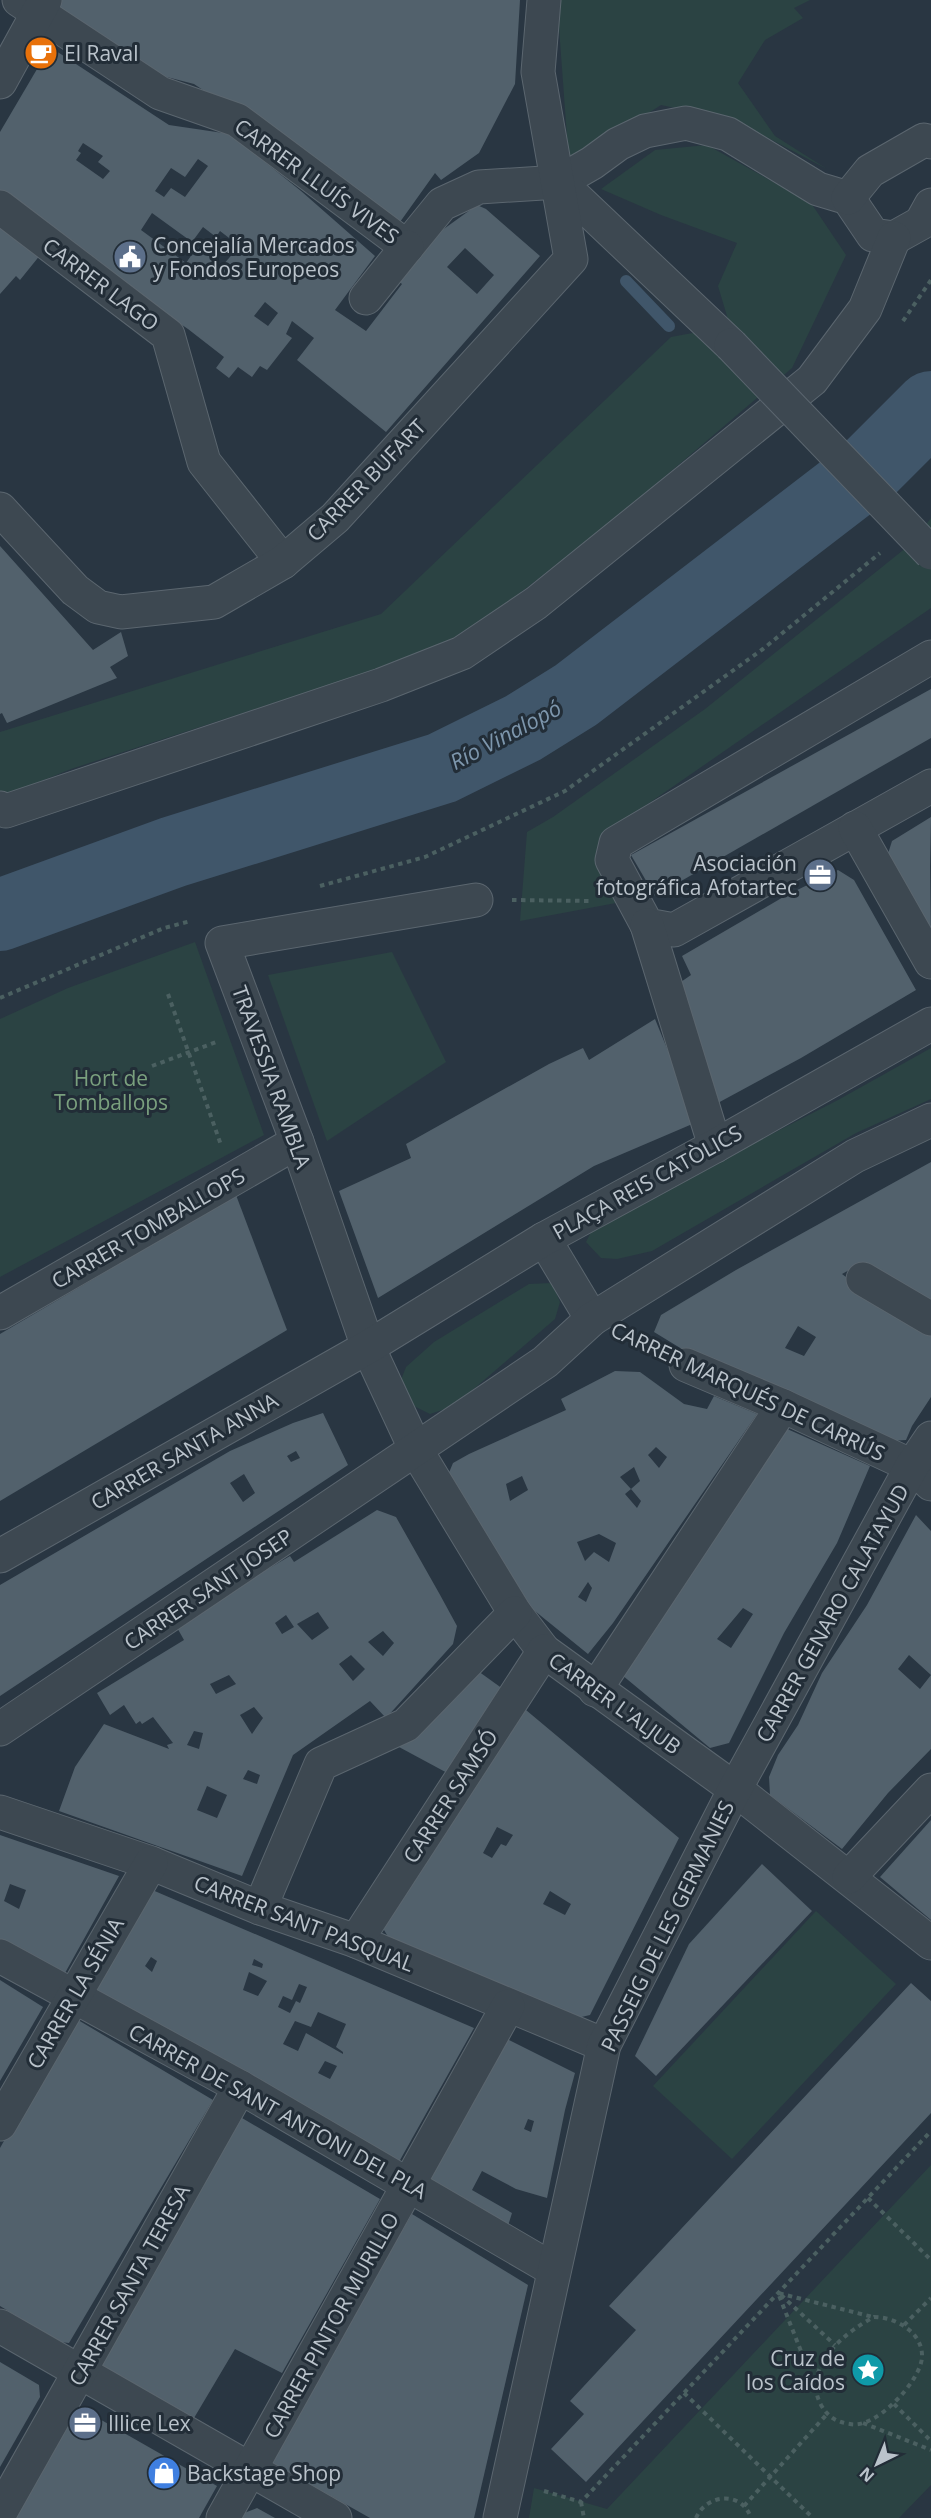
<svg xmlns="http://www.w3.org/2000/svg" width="931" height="2518" viewBox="0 0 931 2518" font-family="'Open Sans',sans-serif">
	<rect width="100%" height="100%" fill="#293642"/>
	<g fill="#2b4343">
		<path d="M557 0H810L794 8 803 18 765 40 738 83 775 136 827 169 736 121 661 105 569 164Z"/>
		<path d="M707 145 811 203 846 255 792 368 621 514 455 644 71 769 0 798V732L381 614 671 337 730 326 718 286 737 243 661 215 601 189 655 150Z"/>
		<path d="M931 518V608L603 835 599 850 616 903 520 921 527 832 553 817 705 709 912 543Z"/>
		<path d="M195 942 264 1135 0 1277V1019L68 988Z"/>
		<path d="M392 952 446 1062 327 1141 268 975Z"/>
		<path d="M931 1048V1099L856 1133 652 1251 617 1259 601 1258 586 1242 593 1228 633 1205 838 1100Z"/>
		<path d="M552 1283 560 1302 555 1319 454 1406 430 1414 412 1405 399 1385 406 1367 434 1342 529 1284Z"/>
		<path d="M816 1911 896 1984 732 2159 653 2086Z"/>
		<path d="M931 2165V2485L899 2518H529L534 2488 607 2509Z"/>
	</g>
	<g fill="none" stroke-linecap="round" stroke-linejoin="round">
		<path stroke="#40566a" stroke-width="12" d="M626 281 669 326"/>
		<path stroke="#40566a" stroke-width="72" d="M0 915 173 852 442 768 523 728 576 695 865 473 931 407"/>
	</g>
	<g fill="#52616c" fill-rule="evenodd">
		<path d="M57 0H520L515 84 479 153 441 180 435 173 400 222 194 84 132 68 50 14Z"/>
		<path d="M50 47 169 125 230 134 301 191 375 256 335 310 366 331 402 284 397 280 441 231 477 205 486 209 540 256 386 432 297 360 314 338 292 321 286 334 292 338 267 370 260 366 252 377 238 367 229 378 216 368 224 357 188 329 74 252 0 195V132ZM83 143 103 156 98 162 110 171 103 179 76 160 81 153 78 151ZM198 159 208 166 185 197 171 188 164 197 155 191 171 168 185 177ZM152 213 192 242 203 227 216 237 220 231 233 241 230 244 236 250 222 266 197 247 186 263 141 230ZM465 248 494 275 477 294 447 267ZM265 302 278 313 268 326 254 316Z"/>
		<path d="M0 224 41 254 20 280 16 276 0 294Z"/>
		<path d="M0 546 93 650 121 632 128 656 110 667 117 678 7 723 2 713 0 714Z"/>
		<path d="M931 689V738L655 896 631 855Z"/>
		<path d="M931 817 930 866 931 940 887 857 892 841Z"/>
		<path d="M838 870 854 880 916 990 801 1058 716 1104 675 986 691 975 682 956 785 896Z"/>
		<path d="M655 1019 697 1122 594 1166 378 1298 339 1191 411 1158 406 1144 549 1064 583 1048 589 1060Z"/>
		<path d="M931 1162V1308L860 1264 842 1274 868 1294 931 1332V1397L912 1426 906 1440 890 1441 713 1368 654 1332 661 1315 736 1270ZM798 1326 816 1337 804 1356 785 1348Z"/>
		<path d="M236 1195 287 1330 0 1501V1334Z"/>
		<path d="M615 1371 640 1372 684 1404 707 1409 714 1396 757 1414 613 1623 588 1654 525 1603 448 1475 453 1463 469 1454 566 1410 561 1399ZM656 1447 667 1457 659 1468 648 1455ZM634 1467 640 1481 631 1489 641 1501 637 1508 625 1494 631 1489 620 1477ZM522 1476 528 1490 510 1501 506 1484ZM599 1534 616 1543 609 1562 594 1552 585 1561 577 1542ZM588 1582 592 1588 586 1602 578 1597Z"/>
		<path d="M323 1413 348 1465 0 1696V1585L230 1451 293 1423ZM296 1451 300 1458 291 1462 287 1456ZM244 1474 255 1493 243 1502 230 1483Z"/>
		<path d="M785 1428 870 1466 837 1543 784 1633 729 1743 710 1748 622 1675ZM743 1608 753 1614 731 1648 717 1639Z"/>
		<path d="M377 1510 396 1517 439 1593 457 1626 453 1644 386 1718 370 1701 293 1755 242 1876 59 1811 75 1767 104 1724 169 1749 167 1745 173 1743 153 1717 142 1724 140 1721 136 1724 124 1705 110 1715 97 1693 184 1640 175 1624 290 1556 294 1562ZM318 1612 329 1628 312 1640 297 1624ZM286 1615 294 1627 282 1634 275 1623ZM383 1631 394 1643 383 1656 368 1642ZM351 1655 365 1669 353 1681 339 1664ZM229 1675 236 1684 216 1694 210 1684ZM254 1707 263 1718 252 1734 240 1715ZM194 1731 203 1733 199 1749 187 1745ZM248 1770 260 1775 257 1784 243 1779ZM207 1786 227 1795 217 1818 197 1810Z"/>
		<path d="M916 1515 931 1531V1675L909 1655 898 1669 920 1689 931 1675V1749L888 1793 842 1849 770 1795 769 1777 778 1755 798 1725 822 1673 867 1605Z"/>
		<path d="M471 1666 503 1689 451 1775 399 1747Z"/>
		<path d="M520 1705 679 1838 590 2015 573 2019 390 1940 381 1925ZM497 1827 513 1835 506 1846 501 1844 492 1858 483 1853ZM550 1891 571 1904 565 1915 543 1904Z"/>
		<path d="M931 1820V1920L880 1877Z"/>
		<path d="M0 1835 119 1876 65 1973 0 1941ZM10 1884 26 1890 19 1909 4 1901Z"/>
		<path d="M762 1864 812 1911 656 2076 635 2056 689 1944Z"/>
		<path d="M150 1889 474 2028 395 2169 91 1992ZM151 1957 157 1961 152 1972 145 1966ZM254 1959 263 1964 262 1968 252 1965ZM249 1972 267 1981 258 1996 243 1990ZM299 1984 307 1987 300 2003 296 2001 290 2013 278 2007 283 1996 292 2000ZM318 2012 346 2024 336 2047 343 2052V2054L306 2033 298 2051 283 2044 295 2021 311 2027ZM325 2061 337 2066 330 2079 318 2073Z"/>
		<path d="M0 1980 43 2007 0 2081Z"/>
		<path d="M911 1983 931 2001V2113L586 2482 551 2449 584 2414 570 2401 636 2330 609 2306Z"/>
		<path d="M78 2020 213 2100 69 2343 60 2342 0 2306V2148L70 2023Z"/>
		<path d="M503 2037 575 2073 565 2110 547 2198 516 2189 482 2171 472 2190 512 2213 506 2232 422 2185ZM528 2119 534 2121 531 2132 524 2129Z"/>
		<path d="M242 2118 380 2199 282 2373 235 2349 194 2418 98 2363Z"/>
		<path d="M412 2214 528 2285 474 2518H370L269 2461Z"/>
		<path d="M0 2362 39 2385 40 2397 0 2467Z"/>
		<path d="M75 2405 217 2486 199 2518H10Z"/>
		<path d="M257 2508 275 2518H237L239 2515Z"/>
	</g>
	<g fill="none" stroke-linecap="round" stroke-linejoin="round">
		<g stroke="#5b666f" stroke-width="35">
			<g id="minor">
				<path d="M19 0 160 93 237 120 407 247 442 204 479 187 559 182 592 163 618 144 645 131 686 123 728 134 818 189 848 198 873 235 894 238 921 223 931 205"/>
				<path d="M0 82 45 0"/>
				<path d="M559 182 731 345"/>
				<path d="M848 198 870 171 924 140 931 142"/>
				<path d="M0 207 168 335 204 462 283 562"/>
				<path d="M366 298 407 247"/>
				<path d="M0 509 75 590 98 607 121 612 214 602 283 562 335 518 571 259 538 72 544 0"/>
				<path d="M931 657 616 843 612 860 647 925 674 930 931 786"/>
				<path d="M0 808 6 811 381 685 462 653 536 603 812 380 865 309 894 238"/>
				<path d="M855 828 931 962"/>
				<path d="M476 900 222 943 297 1142 368 1347 416 1450 515 1613 544 1651 735 1789 931 1943"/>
				<path d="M647 925 715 1146"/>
				<path d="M544 1239 592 1319"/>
				<path d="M863 1279 931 1319"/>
				<path d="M0 1313 297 1142"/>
				<path d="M686 1365 783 1406 912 1466 931 1484"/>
				<path d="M0 1556 368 1347 544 1239 715 1146 931 1024"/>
				<path d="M595 1690 783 1406"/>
				<path d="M0 1729 545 1362 592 1319 855 1156 931 1120"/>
				<path d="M0 1812 151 1863 260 1908 356 1941 604 2045"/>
				<path d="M849 1877 931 1790"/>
				<path d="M260 1908 321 1764 406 1725 515 1613"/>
				<path d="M356 1941 544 1651"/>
				<path d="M0 1956 240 2087 554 2270"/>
				<path d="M0 2124 151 1863"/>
				<path d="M0 2326 335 2518"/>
				<path d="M0 2513 240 2087"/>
				<path d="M223 2518 508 2006"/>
				<path d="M500 2518 604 2045 735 1789 912 1466 931 1438"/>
			</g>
		</g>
		<g stroke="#4b6061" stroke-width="4" stroke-dasharray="4.5 4.5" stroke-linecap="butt">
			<path d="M903 321 931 280"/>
			<path d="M320 886 425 857 565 791 763 649 880 553"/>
			<path d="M512 900 592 901"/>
			<path d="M168 994 221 1145"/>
			<path d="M0 998 164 928 191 921"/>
			<path d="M152 1066 219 1041"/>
			<path d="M633 1339 653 1349"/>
			<path d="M868 2198 931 2260"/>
			<path d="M781 2295 835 2345"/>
			<path d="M874 2317C895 2317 923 2332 922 2357 921 2381 875 2430 850 2424 836 2422 828 2417 821 2405 801 2368 845 2332 874 2317Z"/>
			<path d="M904 2325 931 2298"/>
			<path d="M814 2384 778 2293 873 2317"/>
			<path d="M684 2393 813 2518"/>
			<path d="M894 2404 931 2441"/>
			<path d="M863 2423 931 2450"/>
			<path d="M544 2491 581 2502 931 2131"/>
			<path d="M581 2502 584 2518"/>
			<path d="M744 2506 827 2414"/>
			<path d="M696 2518C706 2494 742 2490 751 2518"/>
		</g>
		<use href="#minor" stroke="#3d4851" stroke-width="33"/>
		<g stroke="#5b666f" stroke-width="35" stroke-linecap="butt">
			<path id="minor-bridge" d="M731 345 931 553"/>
		</g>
		<use href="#minor-bridge" stroke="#3d4851" stroke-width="33"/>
	</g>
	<defs>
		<g id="cafe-disc" transform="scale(1.725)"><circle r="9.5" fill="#e8710a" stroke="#222d37"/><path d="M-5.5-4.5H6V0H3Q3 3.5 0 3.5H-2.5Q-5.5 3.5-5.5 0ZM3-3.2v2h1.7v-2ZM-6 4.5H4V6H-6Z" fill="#fff"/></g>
		<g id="civic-disc" transform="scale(1.725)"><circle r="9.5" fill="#5c6f8a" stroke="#222d37"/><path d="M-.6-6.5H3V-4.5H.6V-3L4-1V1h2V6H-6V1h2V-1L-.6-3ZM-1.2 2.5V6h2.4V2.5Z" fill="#fff"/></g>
		<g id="office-disc" transform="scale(1.725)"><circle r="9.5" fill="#5c6f8a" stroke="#222d37"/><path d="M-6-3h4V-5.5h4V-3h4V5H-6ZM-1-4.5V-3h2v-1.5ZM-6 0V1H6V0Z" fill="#fff"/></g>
		<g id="sight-disc" transform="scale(1.725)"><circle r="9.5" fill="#0f9aa8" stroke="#222d37"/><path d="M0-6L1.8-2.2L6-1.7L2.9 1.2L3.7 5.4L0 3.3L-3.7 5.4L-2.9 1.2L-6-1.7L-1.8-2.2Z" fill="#fff"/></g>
		<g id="shop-disc" transform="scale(1.725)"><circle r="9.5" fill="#3f7fe0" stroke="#222d37"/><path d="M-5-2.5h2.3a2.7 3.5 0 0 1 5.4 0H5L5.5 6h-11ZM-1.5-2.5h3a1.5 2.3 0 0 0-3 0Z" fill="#fff"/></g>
	</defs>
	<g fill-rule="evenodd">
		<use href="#cafe-disc" x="41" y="53"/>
		<use href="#civic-disc" x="130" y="257"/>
		<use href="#office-disc" x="820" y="875"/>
		<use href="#sight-disc" x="868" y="2370"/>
		<use href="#office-disc" x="85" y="2423"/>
		<use href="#shop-disc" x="164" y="2473"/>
	</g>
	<g text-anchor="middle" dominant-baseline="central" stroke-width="6" stroke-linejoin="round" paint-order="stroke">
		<g font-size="21" fill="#bac3cb" stroke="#222d37" text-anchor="start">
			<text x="64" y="53">El Raval</text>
			<text x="153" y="245">Concejalía Mercados<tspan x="153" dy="24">y Fondos Europeos</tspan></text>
			<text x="797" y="863" text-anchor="end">Asociación<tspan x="797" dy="24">fotográfica Afotartec</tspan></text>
			<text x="845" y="2358" text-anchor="end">Cruz de<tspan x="845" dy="24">los Caídos</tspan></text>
			<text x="108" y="2423">Illice Lex</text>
			<text x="187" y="2473">Backstage Shop</text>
		</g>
		<g font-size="21" fill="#bac3cb" stroke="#222d37">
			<text transform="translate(317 181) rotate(36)">CARRER LLUÍS VIVES</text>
			<text transform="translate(101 284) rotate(37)">CARRER LAGO</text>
			<text transform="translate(366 480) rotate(-46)">CARRER BUFART</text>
			<text transform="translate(272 1077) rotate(70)">TRAVESSIA RAMBLA</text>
			<text transform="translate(647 1182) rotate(-29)">PLAÇA REIS CATÒLICS</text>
			<text transform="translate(148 1228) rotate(-30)">CARRER TOMBALLOPS</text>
			<text transform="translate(748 1391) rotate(25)">CARRER MARQUÉS DE CARRÚS</text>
			<text transform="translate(184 1451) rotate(-30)">CARRER SANTA ANNA</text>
			<text transform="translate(208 1589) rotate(-34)">CARRER SANT JOSEP</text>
			<text transform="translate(832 1613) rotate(-61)">CARRER GENARO CALATAYUD</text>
			<text transform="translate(615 1703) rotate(36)">CARRER L'ALJUB</text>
			<text transform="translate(450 1796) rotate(-57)">CARRER SAMSÓ</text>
			<text transform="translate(304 1923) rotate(21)">CARRER SANT PASQUAL</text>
			<text transform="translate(667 1926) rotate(-64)">PASSEIG DE LES GERMANIES</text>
			<text transform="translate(75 1993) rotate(-60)">CARRER LA SÉNIA</text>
			<text transform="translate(278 2111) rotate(29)">CARRER DE SANT ANTONI DEL PLA</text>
			<text transform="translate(129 2285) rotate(-61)">CARRER SANTA TERESA</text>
			<text transform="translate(331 2325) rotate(-61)">CARRER PINTOR MURILLO</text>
		</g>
		<g font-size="21" fill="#7aa07e" stroke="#222d37">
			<text x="111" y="1078">Hort de<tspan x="111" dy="24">Tomballops</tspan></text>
		</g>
		<g font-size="22" font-style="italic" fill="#7d96ac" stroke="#222d37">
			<text transform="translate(505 734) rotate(-28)">Río Vinalopó</text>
		</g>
	</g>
	<g transform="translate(877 2464) rotate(223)" stroke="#222d37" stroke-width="4.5" paint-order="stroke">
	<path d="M0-4.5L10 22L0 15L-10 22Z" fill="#bac3cb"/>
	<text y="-9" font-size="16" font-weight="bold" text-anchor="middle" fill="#bac3cb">N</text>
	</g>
</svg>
